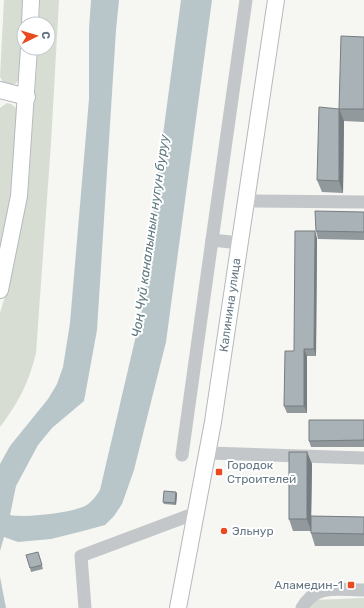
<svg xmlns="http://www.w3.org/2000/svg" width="364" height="608" viewBox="0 0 364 608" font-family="Rubik,sans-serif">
	<rect width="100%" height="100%" fill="#f6f6f2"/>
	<g fill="#d7ddd3">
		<path d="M4 0H24L21 77 15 84 5 85 0 77Z"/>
		<path d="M40 0H59L51 143 36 353C29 383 18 403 0 427V313L11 277 28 190 38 48H48V24H39Z"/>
		<path d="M7 103 11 104 17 109 13 179 0 256V108Z"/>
		<path d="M364 598V608H310L314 600Z"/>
	</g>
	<g fill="#b8c6c9">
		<path d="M91 0H119L116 30 97 330 84 401 52 428 38 445 16 486 10 515C26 518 70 513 85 506 92 502 96 496 100 490L144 301 158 172 181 0H212L166 342 134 470 122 504 114 516 105 525 83 531 51 539 18 542 4 537 0 551V464L10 446 48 399 57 384 63 367 70 323 89 99V29Z"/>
		<path d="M0 577 6 608H0Z"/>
	</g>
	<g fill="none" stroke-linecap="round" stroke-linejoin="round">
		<g stroke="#b4b9bc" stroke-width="18">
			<g id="major">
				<path d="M30 24 31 0"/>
				<path d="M0 90 27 97"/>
				<path d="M0 290 19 196 29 48"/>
				<path d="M178 608 213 422 276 0"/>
			</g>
		</g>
		<g stroke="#c3c7ca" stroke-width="13">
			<path d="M246 201 364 202"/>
			<path d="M212 240 246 0"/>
			<path d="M207 453 364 458"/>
			<path d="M182 455 212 240 240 243"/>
			<path d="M85 608 81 556 196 513"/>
			<path d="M302 608C316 583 339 590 364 590"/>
		</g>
		<use href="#major" stroke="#fff" stroke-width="16"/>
	</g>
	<g fill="#91999d">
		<path d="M364 37V122L344 121 343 193 322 192 317 180 339 109Z"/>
		<path d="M364 212V240L318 239 316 231Z"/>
		<path d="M317 238 316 356H307V413H287L284 406 294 351Z"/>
		<path d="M364 420V447H311L309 441Z"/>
		<path d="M307 452 312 464 311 516 364 517V546H315L311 533V531H293L289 519Z"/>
		<path d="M176 492 177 494 176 505 164 504 163 502Z"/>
		<path d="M38 552 43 569 31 572 30 568Z"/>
	</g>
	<g fill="#767d80">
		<path d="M339 109 344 121 343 193 339 181Z"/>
		<path d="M315 231 317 238 316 356 314 349Z"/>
		<path d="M304 349 307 356V413L304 406Z"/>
		<path d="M307 452 312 464 311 531 307 519Z"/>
		<path d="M176 492 177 494 176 505 175 503Z"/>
	</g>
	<g fill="#a9b2b7" stroke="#767d80">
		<path d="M341 36 364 37V109H339Z"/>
		<path d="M319 107 339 109V181L317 180Z"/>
		<path d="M315 211 364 212V232L316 231Z"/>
		<path d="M295 231H315L314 349H304V406H284L285 351H294Z"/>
		<path d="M309 420H364V440L309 441Z"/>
		<rect x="289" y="452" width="18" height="67"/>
		<path d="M164 491 176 492 175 503 163 502Z"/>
		<path d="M311 516 364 517V534L311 533Z"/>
		<path d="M38 552 42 565 30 568 26 555Z"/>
	</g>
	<g fill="#e94a1f" stroke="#fff" stroke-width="1.5">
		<rect x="215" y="468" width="8" height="8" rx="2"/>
		<circle cx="224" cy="531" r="4"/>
		<rect x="347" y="581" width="8" height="8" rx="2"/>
	</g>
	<g text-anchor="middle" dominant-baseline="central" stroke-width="4" stroke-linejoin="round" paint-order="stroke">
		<g font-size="12" fill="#647784" stroke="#fff">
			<text transform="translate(230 305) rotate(-82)">Калинина улица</text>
		</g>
		<g font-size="12" fill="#647784" stroke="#fff" text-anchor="start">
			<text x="227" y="465">Городок<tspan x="227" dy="14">Строителей</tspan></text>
			<text x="232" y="531">Эльнур</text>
			<text x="343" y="585" text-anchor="end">Аламедин-1</text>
		</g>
		<g font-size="13" font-style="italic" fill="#5f7981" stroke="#fff">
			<text transform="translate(150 236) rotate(-82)">Чоң Чүй каналынын нугун буруу</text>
		</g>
	</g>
	<g transform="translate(36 36) rotate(85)"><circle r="19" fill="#ffffff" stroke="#c1c9ce"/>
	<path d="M0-3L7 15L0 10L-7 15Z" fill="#e94a1f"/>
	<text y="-6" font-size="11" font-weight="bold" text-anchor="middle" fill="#647784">С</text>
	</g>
</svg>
